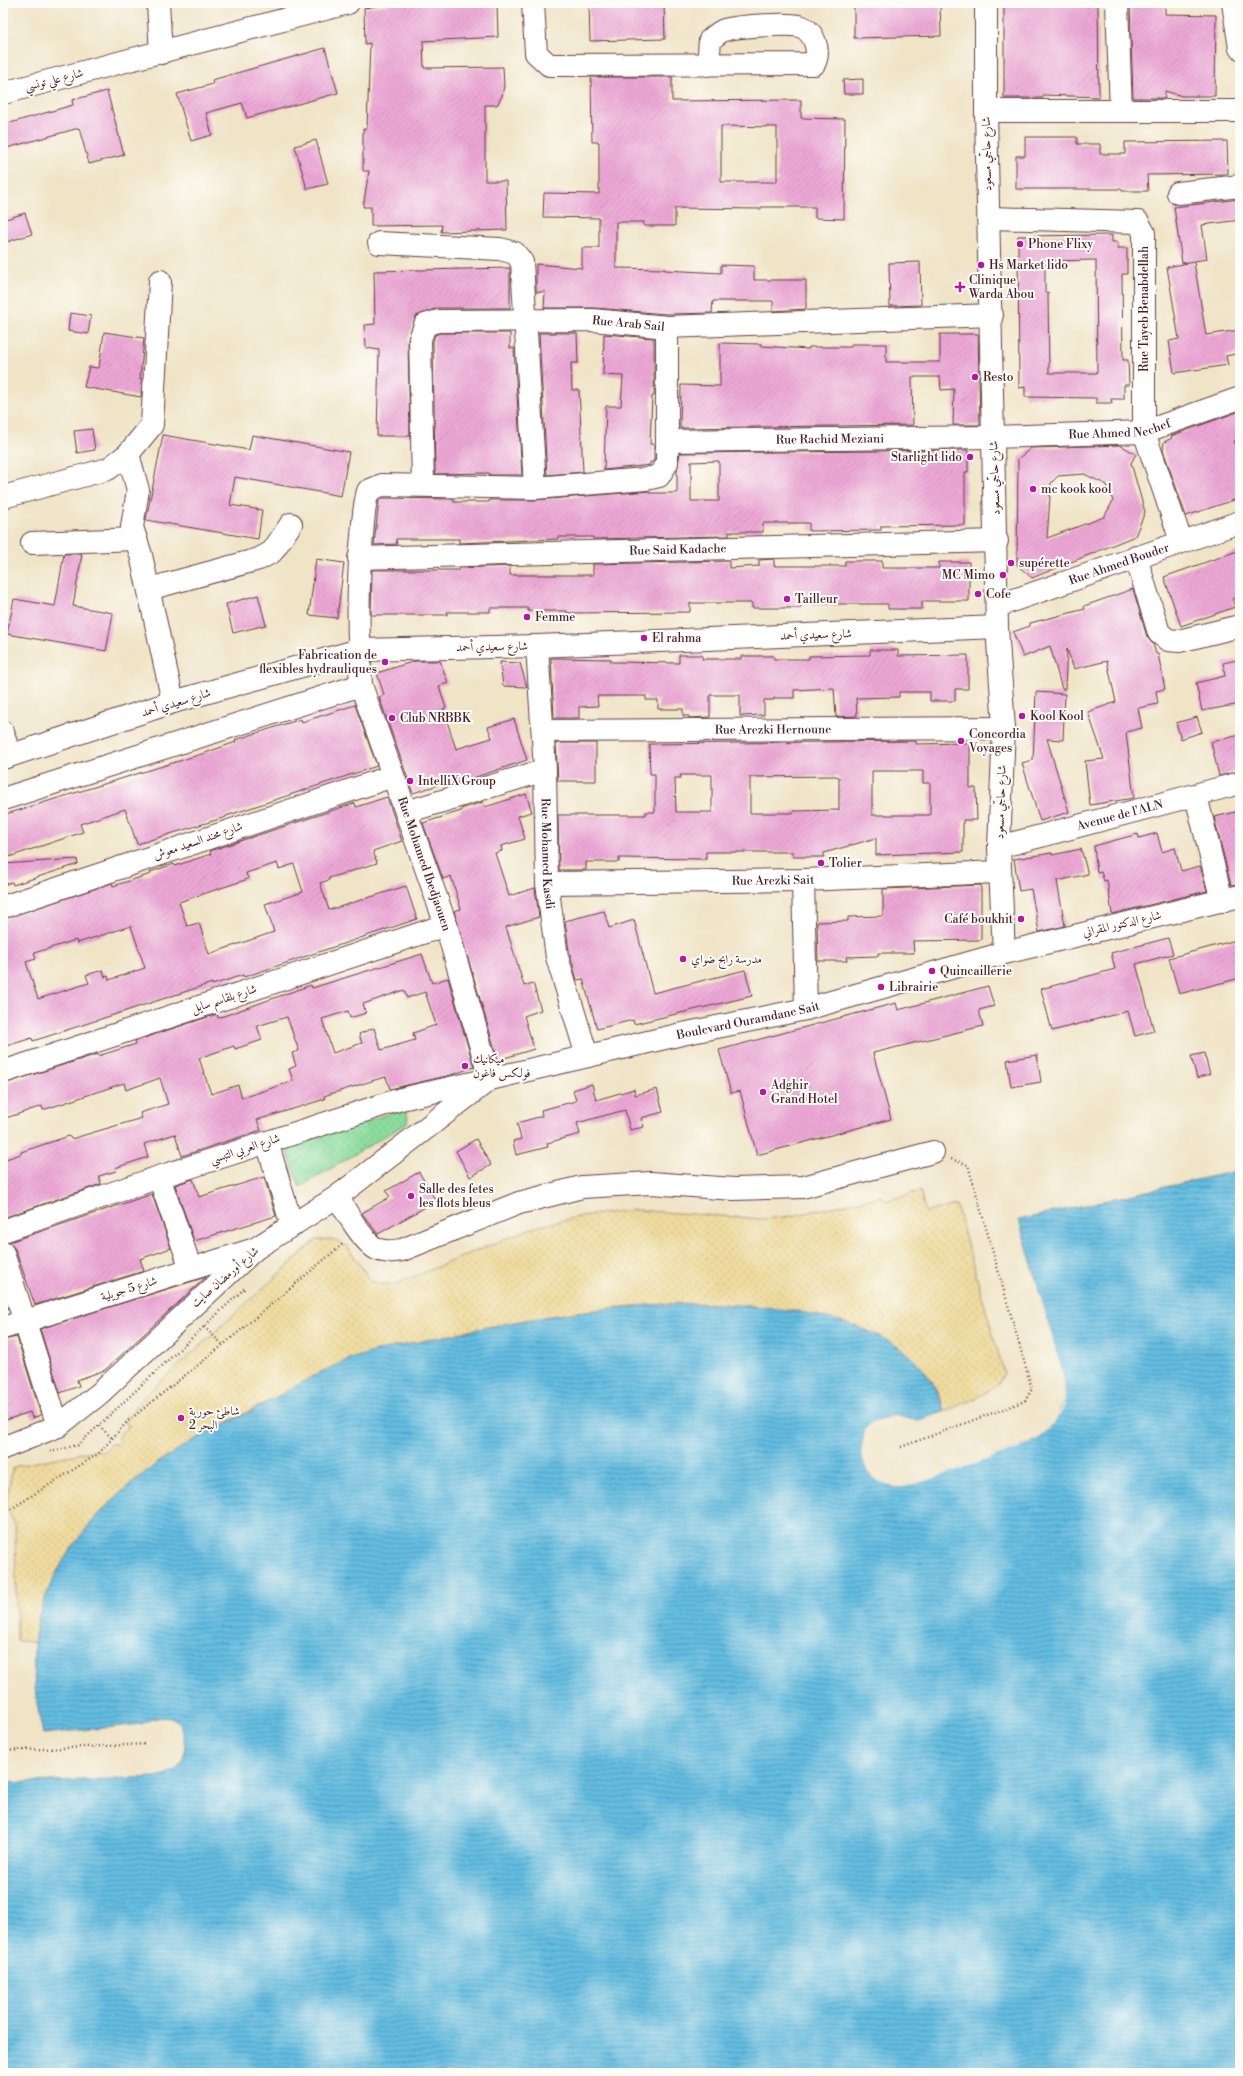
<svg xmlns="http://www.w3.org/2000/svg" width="1243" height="2076" viewBox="0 0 1243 2076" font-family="'Libre Bodoni',Amiri,serif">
	<defs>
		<pattern id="green-dots" width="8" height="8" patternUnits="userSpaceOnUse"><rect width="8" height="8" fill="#8adb9c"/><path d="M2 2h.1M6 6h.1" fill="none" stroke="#79bc87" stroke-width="1.8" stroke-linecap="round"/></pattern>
		<pattern id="sand-dots" width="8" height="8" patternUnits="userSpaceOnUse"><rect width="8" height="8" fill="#eeda9e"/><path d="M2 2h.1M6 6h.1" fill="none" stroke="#cebb88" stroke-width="1.8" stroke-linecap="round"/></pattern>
		<pattern id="water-rules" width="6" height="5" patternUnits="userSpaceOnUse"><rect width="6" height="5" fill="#64bde1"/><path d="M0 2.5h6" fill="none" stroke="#5499b7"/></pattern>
		<pattern id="building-hatch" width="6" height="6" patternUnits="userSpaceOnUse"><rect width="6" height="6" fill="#eca7d5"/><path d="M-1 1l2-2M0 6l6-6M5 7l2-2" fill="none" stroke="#cc8fb7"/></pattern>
	</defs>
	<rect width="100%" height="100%" fill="#fdfcf7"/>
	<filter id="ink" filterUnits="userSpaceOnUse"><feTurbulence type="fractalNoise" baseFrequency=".025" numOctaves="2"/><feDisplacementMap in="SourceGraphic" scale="8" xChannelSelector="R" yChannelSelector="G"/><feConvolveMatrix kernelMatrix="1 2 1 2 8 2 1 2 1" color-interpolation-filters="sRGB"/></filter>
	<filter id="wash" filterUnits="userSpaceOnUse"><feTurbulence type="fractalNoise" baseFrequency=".012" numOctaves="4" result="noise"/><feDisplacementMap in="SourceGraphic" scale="16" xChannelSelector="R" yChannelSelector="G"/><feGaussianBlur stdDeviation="0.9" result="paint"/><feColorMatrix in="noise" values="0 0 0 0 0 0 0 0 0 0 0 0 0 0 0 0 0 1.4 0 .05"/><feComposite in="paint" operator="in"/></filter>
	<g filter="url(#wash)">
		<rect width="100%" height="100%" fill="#f0e4c7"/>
		<path fill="url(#green-dots)" stroke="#6a7d64" d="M401 1110 406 1112 408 1117 407 1123 300 1187 285 1146Z"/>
		<path fill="url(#sand-dots)" stroke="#9c7c64" d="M920 1191 926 1212 956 1205 1004 1373 997 1386 978 1397 944 1412C938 1382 929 1379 906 1359 897 1352 889 1342 879 1336 862 1327 842 1323 823 1318 709 1290 587 1307 473 1330 431 1339 388 1348 347 1360L195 1439 137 1478 96 1517 78 1540 64 1560 36 1631 34 1642 17 1641 15 1525 6 1506 12 1469 16 1466 97 1450 103 1452 111 1444H117L119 1441 118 1436 128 1426 123 1421 145 1396 316 1240 333 1239 347 1246 371 1281 382 1284H396L532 1228 581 1216 634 1210 764 1219 792 1216 882 1196 885 1201Z"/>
		<path fill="url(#water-rules)" stroke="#576e86" d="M1240 1170V2073H3V1783L156 1777C164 1775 174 1772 179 1766 189 1753 184 1732 177 1720 163 1715 155 1717 142 1724L43 1734C33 1691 28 1642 44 1600 70 1530 133 1475 195 1439 217 1426 242 1417 264 1404 292 1389 318 1371 348 1360 374 1350 401 1346 428 1340 497 1324 568 1311 639 1306 727 1300 921 1301 944 1412L917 1421 894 1416 872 1422 865 1430 861 1453 866 1468 872 1477 893 1487 918 1484 1037 1440 1057 1419 1065 1395 1064 1378 1019 1220Z"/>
		<path fill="#f0e4c7" d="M1018 1218 1064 1378 1065 1395 1064 1407 1057 1419 1048 1431 1026 1446 918 1484 904 1487H893L881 1483 872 1477 866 1468 861 1453 865 1430 872 1422 894 1416 917 1421 946 1412 945 1414 917 1423 894 1418 882 1420 873 1423 867 1431 863 1453 867 1467 874 1476 882 1481 893 1485H904L918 1482 1026 1444 1047 1430 1056 1418 1062 1406 1063 1394 1062 1378Z"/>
		<g id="blocks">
			<g fill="url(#building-hatch)" fill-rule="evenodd">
				<path d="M397 3H497L498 37 423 41 424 68 503 67 504 86 502 96 497 105H485V181H506L507 230 441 232 442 225 371 226V207H363L369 171H363V129H367L370 43 365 44 364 8Z"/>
				<path d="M589 3H664L665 39 590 41Z"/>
				<path d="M854 3H940L941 36 854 38Z"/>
				<path d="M1004 3H1098L1099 97 1043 95V98H1004Z"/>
				<path d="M1130 3H1165V14L1216 15 1215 96H1182L1165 91V98H1133Z"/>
				<path d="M325 48 338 93 247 118 242 103 206 113 212 135 191 141 177 94 213 84 212 80Z"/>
				<path d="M591 77H672V101L801 100V118L845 119 844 219 815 218V207H761V209L675 208V226H644V222H616V268L665 269V270L721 273V265L754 266V280H806V309L773 311V301H713L712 313 667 314 594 308H544L545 292H536V264L582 268V248H599V218L543 217 544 193 599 194V142H592ZM721 126 777 127V182H721Z"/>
				<path d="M863 79V94H844L843 80Z"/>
				<path d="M107 91 124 155 89 164 79 128 3 149V125L73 105 72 100Z"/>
				<path d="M1025 137H1077V144H1100V154H1125V142L1227 141 1228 174 1147 175 1148 191H1122L1121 189H1016V156H1025Z"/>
				<path d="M316 140 328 184 307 189 295 146Z"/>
				<path d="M1240 199V220L1202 225 1207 259 1182 263 1174 207Z"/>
				<path d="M25 213 32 234 3 243V220Z"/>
				<path d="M1112 235V242H1118V248H1127V274H1122L1123 360H1128L1129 385H1124V399H1111L1112 403H1096V398L1025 397V387L1019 388 1018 236ZM1096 260 1097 373H1049L1048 292 1045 293V261Z"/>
				<path d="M920 262 921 305 890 306 889 263Z"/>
				<path d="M1194 262 1206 335 1240 330V353L1226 356 1228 365 1174 373 1169 341 1179 339 1167 267Z"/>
				<path d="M510 268V308H438L416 316 408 339 410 436H377L379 350 366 348 365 325 375 324 374 271Z"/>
				<path d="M70 313 91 316 88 334 68 331Z"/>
				<path d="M104 332 144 338 140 379H142L141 397 84 387 89 367 99 368Z"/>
				<path d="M440 333H510V348H514L522 475H489V473L435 474 433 341 435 335Z"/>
				<path d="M539 333H577L578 363H571L572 390H579L583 472 547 475Z"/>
				<path d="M604 334 654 338V396H652L650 444H654V459L653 462H650V465L604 470 606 406H621L623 376 603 375Z"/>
				<path d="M940 334H978L980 425H953L954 389 941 390 940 377H912L913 425 680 428 681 385 720 386V343L761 344V346L809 349V347H851V344H886V362H940Z"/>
				<path d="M1240 411V439L1234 441 1240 457V498L1186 516 1163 450 1164 442 1172 438 1171 436Z"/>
				<path d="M92 429 95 450 77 453 74 431Z"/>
				<path d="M163 435 249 450 252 435 349 452 341 496 235 477 230 505 262 510 258 539 146 520Z"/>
				<path d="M1120 445 1136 454 1131 463 1145 512 1135 536 1032 578 1017 565 1018 459 1031 448ZM1084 474 1107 485 1113 501 1104 517 1047 538 1051 483 1058 476Z"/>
				<path d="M968 450V472H965V525L881 526V530L809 531V523H763V532H729V536L593 539V537H558V539L459 543V539H396L397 544 374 545 379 500 384 498 454 499V502H489V500H536L649 491V493H677V471L680 453ZM719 461V501H691V462Z"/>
				<path d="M1240 550V596L1232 599 1235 607 1181 626 1164 577Z"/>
				<path d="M64 554H82L73 606 113 613 106 651 7 634 14 599 55 606Z"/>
				<path d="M316 559 344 563 337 618 309 615Z"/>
				<path d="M774 559V566H845V561H882V568H939V562H969V601H922V609H888V604H801V608H752V603H690V612L567 613V611H528V608H490V612H447V615H371L372 570H459V568L510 566V575H593V564L729 561V568L759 566V560Z"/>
				<path d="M1133 589 1147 637 1153 644 1156 654H1158L1165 689 1156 691 1158 704 1138 708 1142 728 1126 732 1134 798 1090 805 1085 761 1104 759 1088 712 1116 702 1107 661 1074 669 1067 649 1065 689H1062L1050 646 1023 657 1013 632 1030 626V623L1085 609 1084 606Z"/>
				<path d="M258 595 266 625 233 633 226 604Z"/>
				<path d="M870 650H898V656L968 655V689H955V701H930V692H899V697L856 698 857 716 836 717 834 688 794 690V698H774V700H764V715L740 716V695H710V717L689 718V716H683V709H658V700H646V696H597L598 706 579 707V718H554L551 658 611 659V662L679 663V655H702V659H741V656H774V659H809V656L870 655Z"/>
				<path d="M1237 660 1240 675V704L1202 711 1196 683 1225 676 1223 663Z"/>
				<path d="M415 661H440L448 683 439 686 446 708 443 709 456 749 492 738 488 727 514 719 527 760 452 785 451 781 413 793 379 697 384 695 377 673Z"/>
				<path d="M500 662 520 663 527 687 503 686Z"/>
				<path d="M1036 692 1065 694 1063 740 1047 739 1069 812 1040 821 1022 763 1033 760Z"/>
				<path d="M355 705 377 766 226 816V817L137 844 125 809 80 824 83 832 3 859V815L205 753 236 742 235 740 301 719 302 722Z"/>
				<path d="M1197 717 1202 732 1181 739 1176 723Z"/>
				<path d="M1240 735V771L1219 776 1211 742Z"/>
				<path d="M916 741V744L970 743V788H976L977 820H963V852L876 855V838L824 853V857H793V852H706V859L619 858V862H586V870H559L558 815H646V812H655V774H650L649 744ZM872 771H923V783H930V815H872ZM680 775H712V812H676L675 778H681ZM836 776 839 777V810L793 811V813H750V777Z"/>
				<path d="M556 743H596V781H558Z"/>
				<path d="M526 794 532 812 518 816 525 839 501 846 502 851 495 853 509 896 535 888 539 917 506 927 524 986 533 983 541 1010 524 1016 534 1049 498 1060 454 911 461 909 451 876 443 879 423 823 461 811V809L483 802 485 807Z"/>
				<path d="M387 797 402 841 373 851 377 863 329 878V880L320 883 329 910 406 886 417 919 244 977 243 975 212 985V983L33 1041 32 1038 3 1047V919L112 883 113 886 151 874 150 872 174 864 175 866 211 854 210 851 355 803 356 807ZM277 863 279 869 294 864 303 892 265 904 274 932 209 954 199 923 187 926 179 902 248 879 246 873ZM131 926 145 968 109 980 108 976 105 977 103 970 86 975 89 983 38 999 26 962 36 959 34 953 76 940 77 943Z"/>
				<path d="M1240 811V884L1231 885 1214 817Z"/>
				<path d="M1157 833 1162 852 1175 848 1181 871 1200 866 1207 891 1112 914 1107 880 1104 881 1101 872 1097 873 1094 846 1138 834 1139 838Z"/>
				<path d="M1081 849 1088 874 1057 881 1065 926 1039 932 1031 889 1019 891 1014 859 1052 853V855Z"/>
				<path d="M77 859 78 864 13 885 12 882 3 885V864Z"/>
				<path d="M981 885V940L913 941 914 953H878V956L846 957 847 961H818L817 922 848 921V917L883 916V889Z"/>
				<path d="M604 911 609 928 634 920 653 993 745 970 752 996 634 1024 633 1020 597 1029 583 979 577 980 574 969 569 950 565 921Z"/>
				<path d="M1168 938 1173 954 1136 964 1154 1031 1135 1036 1128 1011 1052 1031 1041 989 1115 969 1111 953Z"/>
				<path d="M1240 939V978L1179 994 1169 958Z"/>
				<path d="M422 954 432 983 448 978 474 1067 451 1075 390 1089 386 1077 378 1079 324 1096 325 1099 257 1120 261 1130 182 1156 175 1134 144 1144 148 1157 115 1168 116 1171 99 1176 101 1184 3 1218V1160L21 1154V1152L69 1136 71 1139 142 1118 140 1113 168 1104 160 1078 126 1090 124 1083 43 1110 42 1106 3 1119V1084L98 1054V1056L136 1044 135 1041 217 1014 218 1018 311 985 312 988ZM404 990 407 998 425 992 436 1025 413 1033 415 1040 381 1050 374 1028 359 1034 362 1043 333 1053 322 1019 348 1011 350 1018 366 1013 363 1004ZM287 1017 299 1051 292 1053 296 1066 289 1069 293 1081 242 1098 238 1085 211 1094 199 1058 234 1046 235 1049 262 1040 257 1026Z"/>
				<path d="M988 986 994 1006 979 1010 983 1026 873 1053 891 1119 757 1155 740 1091 731 1093 719 1050 896 1003 898 1010Z"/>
				<path d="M1204 1053 1210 1074 1197 1078 1191 1056Z"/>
				<path d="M1037 1055 1041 1082 1011 1087 1007 1060Z"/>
				<path d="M592 1084 596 1100 634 1089 635 1095 657 1089 663 1112 641 1118 644 1127 630 1130 625 1110 577 1123 580 1134 547 1143 548 1147 516 1155 513 1141 521 1139 517 1123 542 1116 541 1110 576 1101 573 1090Z"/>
				<path d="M476 1139 491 1165 470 1177 456 1151Z"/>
				<path d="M419 1172 436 1201 378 1234 362 1213 390 1197 386 1191Z"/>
				<path d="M264 1177 276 1216 194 1241 175 1185 193 1179 199 1197Z"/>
				<path d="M152 1194 171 1248 140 1259 144 1271 35 1305 15 1249 9 1242Z"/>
				<path d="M206 1277 105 1370 77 1380 79 1386 60 1393 40 1329Z"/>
				<path d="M17 1337 41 1415 32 1418 30 1412 3 1421V1340Z"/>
			</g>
		</g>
	</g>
	<g filter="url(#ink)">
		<use href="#blocks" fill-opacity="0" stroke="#633d42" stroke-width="1"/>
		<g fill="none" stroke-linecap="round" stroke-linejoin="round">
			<g stroke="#633d42" stroke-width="24">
				<g id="minor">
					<path d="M158 3 161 53"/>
					<path d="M533 3 536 53 549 65 814 64C821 51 814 30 799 26 788 23 732 26 722 31 718 33 714 37 710 40L708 65"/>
					<path d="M1117 3 1121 111"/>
					<path d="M1233 3 1240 48"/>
					<path d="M3 93 348 3"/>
					<path d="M986 111H1240"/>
					<path d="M1178 193 1240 186"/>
					<path d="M989 218 1138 222 1144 233V432L1181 541"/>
					<path d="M379 243 500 249 515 253 522 262 535 488"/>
					<path id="s1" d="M667 441 993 437 1144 432 1240 398"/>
					<path d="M128 454 138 490 132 527 141 555 173 702"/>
					<path id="s2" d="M423 485 420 339 425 325 438 321 593 320 667 327 992 315"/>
					<path d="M3 497 108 469 128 454 152 425 160 281"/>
					<path d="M32 543 136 539"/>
					<path d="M1136 557 1159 633 1168 640 1179 641 1240 626"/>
					<path id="s3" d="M359 558 997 541"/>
					<path d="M149 589 259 559 272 552 291 524"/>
					<path id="s4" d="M997 606 1240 522"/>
					<path id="s5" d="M537 646 545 770 547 883 557 957 587 1056"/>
					<path id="s6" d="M543 731 1004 728"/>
					<path d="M3 732 9 756"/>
					<path d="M3 758 173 702 359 650 537 646 997 627"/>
					<path d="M1196 796 1222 901"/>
					<path d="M3 799 361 685"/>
					<path d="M406 812 545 770"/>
					<path id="s7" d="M999 847 1240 783"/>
					<path d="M803 880 806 1009"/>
					<path id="s8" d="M547 883 803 880 1000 872"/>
					<path d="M3 907 393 776"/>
					<path d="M1004 953 1240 896"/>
					<path d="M3 1072 446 925"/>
					<path d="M267 1142 292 1226"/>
					<path d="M159 1177 191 1269"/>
					<path d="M338 1196C343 1208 365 1244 377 1249 385 1253 393 1251 402 1250L519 1203 582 1187 651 1183 734 1189 803 1187 933 1152"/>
					<path d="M3 1231 159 1177 401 1099 490 1079 446 925 361 685C358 636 357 585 362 536 363 521 364 505 368 491L382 485 535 488 646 479 659 476 667 463V327"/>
					<path d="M3 1253 58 1426"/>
					<path d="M3 1328 255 1249"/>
				</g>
			</g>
			<g stroke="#633d42" stroke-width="24">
				<g id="major">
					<path id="s9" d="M3 1448 58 1426 99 1394 255 1249 338 1196 490 1079 682 1034 806 1009 1004 953 999 847 1004 728 997 627 986 111V3"/>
				</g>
			</g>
			<g stroke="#633d42" stroke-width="2.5" stroke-dasharray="1 3" stroke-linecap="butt">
				<path d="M204 1327 223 1345"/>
				<path d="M99 1426 112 1438"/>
				<path d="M901 1447 1025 1401 1032 1389 968 1165 951 1159"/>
				<path d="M50 1452 78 1445 246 1287"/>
				<path d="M3 1509H11L98 1454 128 1421 223 1345 344 1243"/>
				<path d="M3 1614 7 1751"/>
				<path d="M3 1751 146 1744"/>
			</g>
			<use href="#minor" stroke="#fff" stroke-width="22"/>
			<use href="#major" stroke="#fff" stroke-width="22"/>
		</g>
	</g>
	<g fill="#b5179e" stroke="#fdfcf7" stroke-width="1.5">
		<circle cx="1020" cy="244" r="4"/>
		<circle cx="981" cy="265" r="4"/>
		<path d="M958 281h4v4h4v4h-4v4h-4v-4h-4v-4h4z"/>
		<circle cx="975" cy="377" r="4"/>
		<circle cx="970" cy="457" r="4"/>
		<circle cx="1033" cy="489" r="4"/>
		<circle cx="1011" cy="563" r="4"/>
		<circle cx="1003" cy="575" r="4"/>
		<circle cx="978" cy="594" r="4"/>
		<circle cx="787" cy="599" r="4"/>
		<circle cx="527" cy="617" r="4"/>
		<circle cx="644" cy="638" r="4"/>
		<circle cx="385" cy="662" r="4"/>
		<circle cx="1022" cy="716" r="4"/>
		<circle cx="392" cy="718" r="4"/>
		<circle cx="961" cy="741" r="4"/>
		<circle cx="410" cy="781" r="4"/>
		<circle cx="821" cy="863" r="4"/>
		<circle cx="1021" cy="919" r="4"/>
		<circle cx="683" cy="959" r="4"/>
		<circle cx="932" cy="971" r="4"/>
		<circle cx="881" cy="987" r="4"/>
		<circle cx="465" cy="1066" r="4"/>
		<circle cx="763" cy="1092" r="4"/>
		<circle cx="411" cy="1196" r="4"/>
		<circle cx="181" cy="1418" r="4"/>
	</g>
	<g text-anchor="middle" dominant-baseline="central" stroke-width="4" stroke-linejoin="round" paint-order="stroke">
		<g font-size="12" fill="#4a1f2b" stroke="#fdfcf7">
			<text transform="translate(54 80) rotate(-14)">شارع علي تونسي</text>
			<text transform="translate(987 154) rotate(-91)">شارع حاجّي مسعود</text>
			<text transform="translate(1144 309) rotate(-90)">Rue Tayeb Benabdellah</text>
			<text stroke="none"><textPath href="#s2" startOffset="365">Rue Arab Sail</textPath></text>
			<text stroke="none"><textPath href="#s1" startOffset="453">Rue Ahmed Nechef</textPath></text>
			<text stroke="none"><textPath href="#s1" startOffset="163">Rue Rachid Meziani</textPath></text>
			<text transform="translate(995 478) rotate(-92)">شارع حاجّي مسعود</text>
			<text stroke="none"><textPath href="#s3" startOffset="319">Rue Said Kadache</textPath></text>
			<text stroke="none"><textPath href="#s4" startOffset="129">Rue Ahmed Bouder</textPath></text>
			<text transform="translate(816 635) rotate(-2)">شارع سعيدي أحمد</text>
			<text transform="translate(492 647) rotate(-1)">شارع سعيدي أحمد</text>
			<text transform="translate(176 703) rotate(-17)">شارع سعيدي أحمد</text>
			<text stroke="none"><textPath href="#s6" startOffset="230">Rue Arezki Hernoune</textPath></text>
			<text transform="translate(1001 802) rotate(-88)">شارع حاجّي مسعود</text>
			<text stroke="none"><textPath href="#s7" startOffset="125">Avenue de l'ALN</textPath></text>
			<text transform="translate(198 841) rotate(-19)">شارع محند السعيد معوش</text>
			<text stroke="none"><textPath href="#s5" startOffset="208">Rue Mohamed Kasdi</textPath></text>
			<text transform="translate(424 864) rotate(71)">Rue Mohamed Ibedjaouen</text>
			<text stroke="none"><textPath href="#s8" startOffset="226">Rue Arezki Sait</textPath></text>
			<text transform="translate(1122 924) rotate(-13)">شارع الدكتور المقراني</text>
			<text transform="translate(224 999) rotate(-18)">شارع بلقاسم سايل</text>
			<text stroke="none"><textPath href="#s9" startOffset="879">Boulevard Ouramdane Sait</textPath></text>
			<text transform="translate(245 1149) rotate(-18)">شارع العربي التبسي</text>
			<text transform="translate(225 1277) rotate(-41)">شارع أورمضان صايت</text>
			<text transform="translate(129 1289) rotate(-17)">شارع 5 جويلية</text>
		</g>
		<g font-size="12" fill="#4a1f2b" stroke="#fdfcf7" text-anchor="start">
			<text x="1028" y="244">Phone Flixy</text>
			<text x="989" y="265">Hs Market lido</text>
			<text x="969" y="280">Clinique<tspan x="969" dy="14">Warda Abou</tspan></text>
			<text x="983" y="377">Resto</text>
			<text x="962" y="457" text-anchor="end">Starlight lido</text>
			<text x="1041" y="489">mc kook kool</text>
			<text x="1019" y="563">supérette</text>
			<text x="995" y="575" text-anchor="end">MC Mimo</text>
			<text x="986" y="594">Cofe</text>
			<text x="795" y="599">Tailleur</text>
			<text x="535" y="617">Femme</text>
			<text x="652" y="638">El rahma</text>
			<text x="377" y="655" text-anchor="end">Fabrication de<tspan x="377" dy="14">flexibles hydrauliques</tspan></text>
			<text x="1030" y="716">Kool Kool</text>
			<text x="400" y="718">Club NRBBK</text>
			<text x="969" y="734">Concordia<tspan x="969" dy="14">Voyages</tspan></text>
			<text x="418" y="781">IntelliX Group</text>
			<text x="829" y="863">Tolier</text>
			<text x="1013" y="919" text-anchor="end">Café boukhit</text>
			<text x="691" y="959">مدرسة رابح ضواي</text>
			<text x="940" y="971">Quincaillerie</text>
			<text x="889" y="987">Librairie</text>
			<text x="473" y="1059">ميكانيك<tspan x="473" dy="14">فولكس فاغون</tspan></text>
			<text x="771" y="1085">Adghir<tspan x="771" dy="14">Grand Hotel</tspan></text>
			<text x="419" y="1189">Salle des fetes<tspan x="419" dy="14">les flots bleus</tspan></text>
			<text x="189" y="1411">شاطئ حورية<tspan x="189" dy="14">البحر 2</tspan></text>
		</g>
	</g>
	<rect width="1243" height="2076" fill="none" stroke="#fdfcf7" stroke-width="16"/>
</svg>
